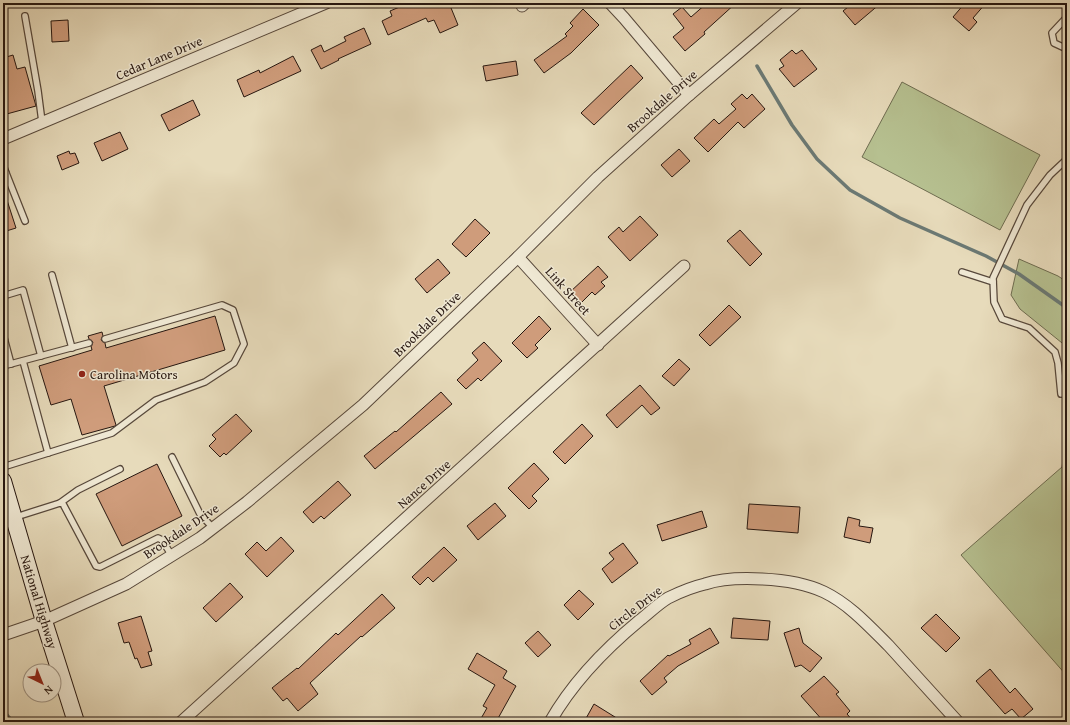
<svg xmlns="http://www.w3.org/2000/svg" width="1070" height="725" viewBox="0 0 1070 725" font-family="'Gentium Book Plus',serif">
	<rect width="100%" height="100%" fill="#e7dbbb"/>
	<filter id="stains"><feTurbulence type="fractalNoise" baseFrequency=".005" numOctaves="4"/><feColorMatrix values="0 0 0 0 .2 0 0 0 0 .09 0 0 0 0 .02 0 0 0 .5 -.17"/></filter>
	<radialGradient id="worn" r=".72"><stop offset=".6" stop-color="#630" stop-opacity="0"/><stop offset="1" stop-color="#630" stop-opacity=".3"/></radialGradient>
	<g fill="#b6c090" stroke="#6e6c50">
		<path d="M902 82 1040 155 1000 230 862 157Z"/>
		<path d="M1019 259 1058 276 1067 282V347L1020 309 1011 295Z"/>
		<path d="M1067 431V676L961 555 1062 467Z"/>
	</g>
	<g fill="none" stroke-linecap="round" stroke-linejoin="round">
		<g stroke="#6b7974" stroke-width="3.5">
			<path d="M757 66 792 125 817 159 850 190 900 218 986 256 1019 274 1067 308"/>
			<path d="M3 710 13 722"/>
		</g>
	</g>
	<g fill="#cf9c7b" stroke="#271710">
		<path d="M409 3H449L458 25 440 33 434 20 428 22 426 18 388 35 382 21 392 16 390 11Z"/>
		<path d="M707 3H736L704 32 705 34 685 51 673 37 684 28 673 14 682 7 691 17Z"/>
		<path d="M853 3H881L855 25 843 11Z"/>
		<path d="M965 3H986L973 18 977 22 969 31 953 17Z"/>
		<path d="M583 9 599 25 571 53 544 73 534 60 567 36 565 34 573 26 570 23Z"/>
		<path d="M68 20 69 41 52 42 51 21Z"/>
		<path d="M364 28 371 44 338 59 339 60 321 69 311 50 321 45 324 52 346 41 344 37Z"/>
		<path d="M792 50 796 54 802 50 817 69 794 87 779 69 784 66 780 60Z"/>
		<path d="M13 55 17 69 25 67 36 106 3 115V58Z"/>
		<path d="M293 56 301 71 244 97 237 80 259 70 260 73Z"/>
		<path d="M516 61 518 75 486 81 483 66Z"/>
		<path d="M631 65 643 78 594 125 581 113Z"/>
		<path d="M742 94 747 99 752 94 765 109 744 128 738 122 708 152 694 138 714 119 719 124 736 109 731 104Z"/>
		<path d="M193 100 200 115 169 131 161 115Z"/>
		<path d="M120 132 128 149 102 161 94 143Z"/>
		<path d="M679 149 690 161 672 177 661 165Z"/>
		<path d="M69 151 70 154 75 153 79 163 62 170 57 156Z"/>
		<path d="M3 194H5L16 228 3 232Z"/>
		<path d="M640 216 658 235 630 261 608 237 619 227 623 232Z"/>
		<path d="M475 219 490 233 466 257 452 244Z"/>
		<path d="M740 230 762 254 750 266 727 241Z"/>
		<path d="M438 259 450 273 427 293 415 279Z"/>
		<path d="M598 266 608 277 601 282 605 286 595 295 592 292 581 303 570 292Z"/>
		<path d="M729 305 741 317 710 346 699 335Z"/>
		<path d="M215 316 225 350 104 386 116 425 115 426 82 435 71 399 51 405 39 366 92 350 91 346 93 342 89 339 88 336 102 332 103 336 101 340 105 343 106 348Z"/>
		<path d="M539 316 551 329 535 345 538 348 527 358 512 343Z"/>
		<path d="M484 342 502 361 481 381 478 378 466 389 457 380 478 360 472 353Z"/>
		<path d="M679 359 690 369 674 386 662 376Z"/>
		<path d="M640 385 660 408 651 415 642 405 617 428 606 415Z"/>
		<path d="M441 392 452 404 375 469 364 456 395 431 396 432Z"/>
		<path d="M236 414 252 431 226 455 224 453 220 457 209 446 216 439 212 435Z"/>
		<path d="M582 424 593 436 565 464 553 452Z"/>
		<path d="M534 463 549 479 532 496 537 501 529 509 508 488Z"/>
		<path d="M157 464 182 516 122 546 96 494Z"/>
		<path d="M338 481 351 495 324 519 321 516 313 523 303 512Z"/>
		<path d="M495 503 506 516 478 540 467 526Z"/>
		<path d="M749 504 800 507 798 533 747 529Z"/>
		<path d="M702 511 707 527 662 541 657 525Z"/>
		<path d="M848 517 860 520 859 526 873 528 870 543 844 537Z"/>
		<path d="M281 537 294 551 267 577 245 554 257 542 266 551Z"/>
		<path d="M623 543 638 563 612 583 602 569 614 559 609 553Z"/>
		<path d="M444 547 457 560 433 582 428 577 420 585 412 577Z"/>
		<path d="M230 583 243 597 216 622 203 608Z"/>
		<path d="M579 590 594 604 578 620 564 605Z"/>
		<path d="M382 594 395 608 362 637 361 636 310 683 318 694 298 711 287 698 283 701 272 688 297 668 298 669 336 633 338 635Z"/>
		<path d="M936 614 960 638 946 652 921 628Z"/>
		<path d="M141 616 152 651 148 652 152 665 141 668 137 658 135 659 129 642 124 643 118 623Z"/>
		<path d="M733 618 770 621 768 640 731 638Z"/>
		<path d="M710 628 719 643 678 666 664 678 667 682 652 695 640 681 668 655 669 656 691 644 689 640Z"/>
		<path d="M799 628 803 643 822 658 810 672 801 665 795 667 784 633Z"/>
		<path d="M538 631 551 645 538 657 525 643Z"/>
		<path d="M477 653 507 671 503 678 516 686 496 722H479L487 708 483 706 495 685 468 669Z"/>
		<path d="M990 669 1010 693 1015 688 1033 709 1021 719 1012 709 1005 714 976 681Z"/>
		<path d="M824 676 839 692 836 694 850 711 847 714 854 722H824L801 696Z"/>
		<path d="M594 704 623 722H584Z"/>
	</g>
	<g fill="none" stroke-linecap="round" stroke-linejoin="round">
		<g stroke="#57483b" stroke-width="8">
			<g id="service">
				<path d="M25 16 38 91 42 122"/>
				<path d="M1067 17 1052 33 1054 43 1067 49"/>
				<path d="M3 165 6 173 3 179"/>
				<path d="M6 173 25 221"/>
				<path d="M962 272 993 282"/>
				<path d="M52 275 72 348"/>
				<path d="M3 296 23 290 41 356"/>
				<path d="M3 334 11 364"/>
				<path d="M23 361 48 453"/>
				<path d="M3 366 89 343"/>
				<path d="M1061 394 1058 363 1055 352 1029 328 1002 319 994 302 993 278 1027 205 1050 175 1067 159"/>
				<path d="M172 457 200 514 213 528"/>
				<path d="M3 467 112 433 156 400 205 382 234 363 244 344 233 310 222 305 105 339"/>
				<path d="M60 503 78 490 120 469"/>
				<path d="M16 517 60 503 63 504 96 566 100 567 158 538 162 540 172 556"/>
			</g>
		</g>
		<g stroke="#57483b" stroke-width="13">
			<g id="minor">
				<path d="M610 3 624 18 689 95"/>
				<path d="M522 6 525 3"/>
				<path d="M3 139 326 3"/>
				<path d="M518 257 598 345"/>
				<path d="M3 635 44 621 126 584 200 538 247 502 363 405 518 257 598 177 689 95 797 3"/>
				<path d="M181 722 684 266"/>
				<path d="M550 722C572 683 605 649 640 620 649 613 658 604 668 598 680 592 692 587 705 584 723 578 743 578 762 579 783 580 805 583 824 592 849 604 869 626 889 646 912 671 935 697 958 722"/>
			</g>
		</g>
		<g stroke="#271710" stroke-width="18">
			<path id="secondary" d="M3 481 44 621 76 722"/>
		</g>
		<use href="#service" stroke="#efe8d3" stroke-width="5.5"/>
		<use href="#minor" stroke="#efe8d3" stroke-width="11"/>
		<use href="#secondary" stroke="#efe8d3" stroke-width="16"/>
	</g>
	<circle fill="#8f2418" stroke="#efe8d3" stroke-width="1.5" cx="82" cy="374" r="4"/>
	<g text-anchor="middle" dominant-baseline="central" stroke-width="3" stroke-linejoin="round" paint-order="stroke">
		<g font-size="13" fill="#271710" stroke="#efe8d3">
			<text transform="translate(159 58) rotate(-23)">Cedar Lane Drive</text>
			<text transform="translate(662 101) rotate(-41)">Brookdale Drive</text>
			<text transform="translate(568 291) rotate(48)">Link Street</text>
			<text transform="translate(427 324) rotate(-44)">Brookdale Drive</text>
			<text transform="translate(424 484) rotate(-42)">Nance Drive</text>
			<text transform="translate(181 531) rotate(-34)">Brookdale Drive</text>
			<text transform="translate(39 602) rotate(73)">National Highway</text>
			<text transform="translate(635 608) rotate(-38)">Circle Drive</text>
		</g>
		<g font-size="13" fill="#271710" stroke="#efe8d3" text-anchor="start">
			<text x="90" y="374">Carolina Motors</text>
		</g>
	</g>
	<rect width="1070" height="725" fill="none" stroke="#e7dbbb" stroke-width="16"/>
	<rect x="4" y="4" width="1062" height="717" fill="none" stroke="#271710" stroke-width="2"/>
	<rect x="8" y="8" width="1054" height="709" fill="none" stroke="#271710"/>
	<g transform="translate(42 683) rotate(137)"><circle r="19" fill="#efe8d3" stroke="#9f9485"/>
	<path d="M0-3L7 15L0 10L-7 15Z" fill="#8f2418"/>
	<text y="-6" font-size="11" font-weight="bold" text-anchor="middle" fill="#271710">N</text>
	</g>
	<rect width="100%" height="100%" filter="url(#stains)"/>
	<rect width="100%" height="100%" fill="url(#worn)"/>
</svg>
